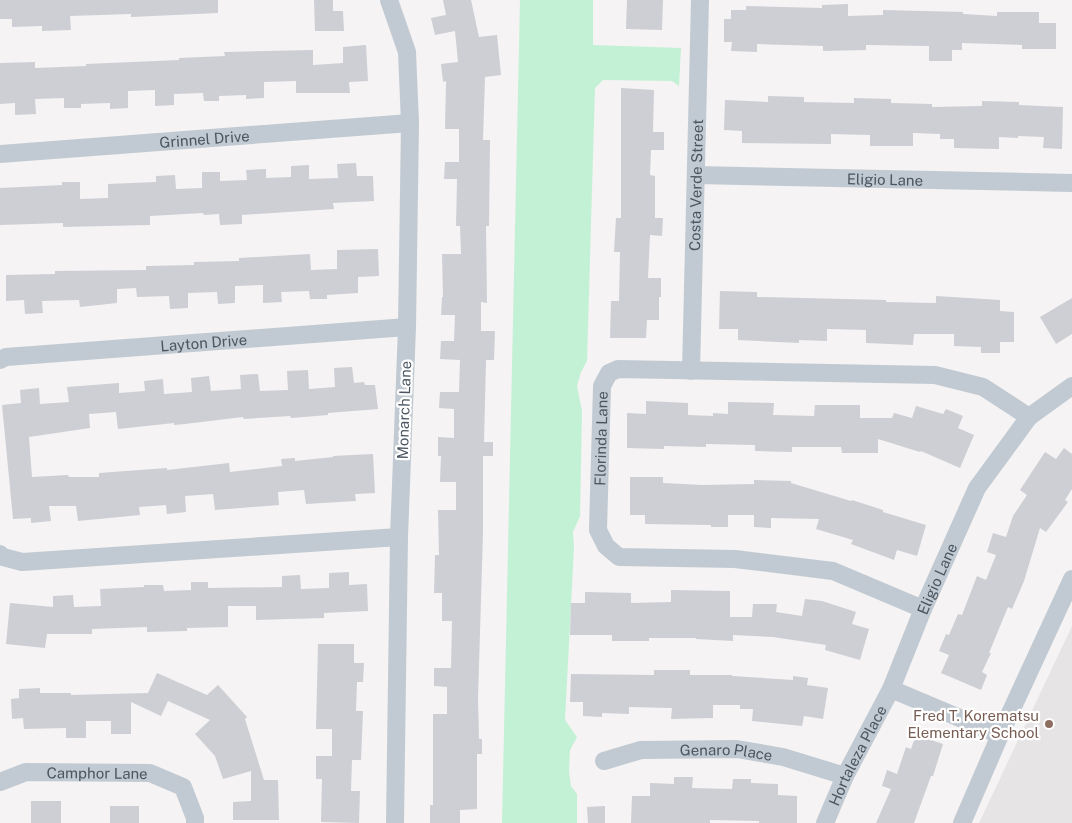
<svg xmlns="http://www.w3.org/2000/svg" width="1072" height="823" viewBox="0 0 1072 823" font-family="'Public Sans',sans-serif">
	<rect width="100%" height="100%" fill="#f5f3f3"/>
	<path fill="#e6e4e5" d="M1072 626V823H979Z"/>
	<path fill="#c3f1d5" d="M520 0H593V45L681 48 679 86 672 81 603 80 595 88 587 361 581 372 577 386 582 411 580 516 573 532 574 547 565 720 577 737 570 750 569 772 571 786 577 794V823H502Z"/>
	<g fill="#cdcfd5">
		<path d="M0 0H218V13L131 17V14L70 16 71 30 42 31V26L12 27V19H0Z"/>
		<path d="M314 0H333V11H343L344 31H315Z"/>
		<path d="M443 0H471L479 37 497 35 501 75 485 77 483 140H490L489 226H486L487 303 481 302V331H495L494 360H486L484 442H493V456H483V533L478 698 479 739H482V754H477V809L460 810V823H430V805H433V714H447V687L434 686V668H451L452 621H442V593H434L435 555H439L438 510H456V482H440L441 456H438V437L454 438V409L439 408 440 392H459L460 360 440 359 441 341H454L455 315H441L442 297H443L442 254H461L460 226H456L457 179H444L445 162H459V129H445L446 81 443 82 441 64 458 62 455 31 435 35 431 18 446 15Z"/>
		<path d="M627 0H663L662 30 626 29Z"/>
		<path d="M848 4V16L883 15V10L963 12V14L997 16V12H1039V23H1056V49H1022V45L962 43V50H952V61H929V46L866 45V50L823 51V46L757 44V52L731 51 732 42H724V19H731V10H746V6L822 8V5Z"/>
		<path d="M366 45 368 81 349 82 350 93H296V81L264 82V98L246 99V95L219 96V101H204L203 93 174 94V105L155 106V90L128 91V108L110 109V103L81 104V108H64V98L35 99 36 114 15 115V103L0 104V63L35 62V68L86 66V64L179 60V58L225 56 224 52 313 50V65L343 63V47Z"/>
		<path d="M621 88 654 90 653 132H664V150H651L650 175 655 176V218H663L662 236 650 235 648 278H661V297H659V320H647L646 338H610L611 301H619L620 252H614L616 218H621Z"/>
		<path d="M768 96 804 97V102L854 103V98L891 99V103L932 104V107L982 106V101L1019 102V105L1063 107 1062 149 1043 148 1044 137 1018 136V138L999 137V149L954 148V139H940V134L913 133V146H870V135L831 134V144L742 143V131L724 130 725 100 768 102Z"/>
		<path d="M356 163 357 176H373L374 201 333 203 334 209 242 215V224L220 225 219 214 204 215 203 213 150 216V225L63 227V223L0 225V188L62 185V182H80V199L108 198V184L156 182V176L175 175 176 189 202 188V172H220V181L247 180 246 170 266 169V178L291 177V166L309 165V179L338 178 337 164Z"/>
		<path d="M378 249 379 276 358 277V293L327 295V299H310L309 291 281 292 282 302 263 303V285L235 286V303L218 304 217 292 188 293V308L170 309 169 296 137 297 136 288 117 289V303L80 307 79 300 42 301 43 313 25 314 24 300 6 301V275L55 274V271L146 270V266L194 265V262L239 261V258L310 254 311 270 337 269V250Z"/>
		<path d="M720 291 757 292V297L886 300V302L936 303V296L1000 300V311L1014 312V342H1000V353H981V347L954 346V334H914L913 345 866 343V330L827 329V341L799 340V343L738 340V329H719Z"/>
		<path d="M1072 298V334L1056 344 1040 317Z"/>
		<path d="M352 367 354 383 364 382 365 385H375L378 409 328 413V415L291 418 290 416 244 419 243 417 185 424 174 425V423L118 429 116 412 89 414 90 428 29 437 32 477 68 475 69 477H99V473L167 468V470L229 463 230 472 282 466 281 459 295 458V461L333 457V456L373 454 375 493 355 494 356 501 306 504 304 490 278 492 279 505 215 510 213 494 185 496 186 512 167 514 166 505 139 507 140 515 78 521 76 506H49L51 521 31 523V518L13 519 2 405 21 403 20 390 39 388 40 404 69 402 67 387 119 383V393L145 391 144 381 163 379 164 394 192 392 191 378 209 376 211 391 241 389 240 375 258 374 260 391 288 390 287 371 308 370 309 389 335 387 334 368Z"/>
		<path d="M646 401 688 403V415L713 416V413L728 414V402L774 403 773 415 814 416 815 405H860V418H892L894 413 912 418 916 406 943 414 946 409 963 416 958 428 974 435 960 468 921 451 920 452 878 439V453H842L841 447H792V452L755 451V445L706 444V447L664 446V449L627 448V413L646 414Z"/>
		<path d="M1064 448 1072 454V489L1065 500 1068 502 1046 532 1040 528 1024 581 1012 609 1008 607 989 653H991L982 672 987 675 981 690 941 673 949 655 939 651 946 634 949 635 958 614 962 615 977 576 986 580 996 555 987 552 993 533 1006 537 1013 516 1027 495 1020 490 1045 452 1056 459Z"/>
		<path d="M630 477H663V483L703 485 754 484V480L791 481V483L851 501 852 500 883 510V512L926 525 917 556 897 550 894 560 851 544 853 540 816 529 819 519 771 518V528L754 527V515H728V527H711V525L645 524V515H630Z"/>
		<path d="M349 572V585L367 584 368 611 324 613V618L256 620V606H228V627L187 628V631L147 632V627L92 629V634H47L45 648 6 644 10 603 53 607V596L73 595 74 607 101 606 100 589 144 587V585H163L164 591 191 590V582H208V588L282 587V576L300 575 301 589 329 588V573Z"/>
		<path d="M671 590 730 591V617H752L753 604H777L776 612 802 616 805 599 822 601 856 612 852 624 869 629 860 660 825 650 826 645 773 637 733 635V641L696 639V638H649V641H612V635H570L571 603H585V592L631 593V603L671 602Z"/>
		<path d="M318 644H354V663H364L363 682H357L356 711H363L361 760H352L351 791H360L359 823 321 822 322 779H316V756H332V729H316Z"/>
		<path d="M654 670H690V675H732V676L793 680V676L808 678 807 685 828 688 823 719 804 716 802 726 752 721 753 709H740V705H713V718L671 719 672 708 629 707V714L602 713V717L583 716V702H570L571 674 654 675Z"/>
		<path d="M157 673 207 695 218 685 247 717 245 719 264 780H278L279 820H233V802L251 801V771L223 779 215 756 195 734 210 720 168 701 161 716 131 702V734H111V721H86V738H66V728L24 729 23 718 12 719 11 699 19 698V689L40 688V693H71V695L148 693Z"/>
		<path d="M916 735 943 744 933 776H931L914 823H876L891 789 882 786 887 770 897 774 906 747 911 749Z"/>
		<path d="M674 777H693L692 788 732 789 733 779H751V783L778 784V795L797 796V823H759V821L710 820V823H631L632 796H650V783L674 784Z"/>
		<rect x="31" y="801" width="30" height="22"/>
		<rect x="110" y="806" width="29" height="17"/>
		<path d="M605 806V823H588L587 807Z"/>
	</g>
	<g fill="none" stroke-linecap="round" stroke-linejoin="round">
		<g stroke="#c1cad2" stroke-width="18">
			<path d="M389 0 407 52 410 123 407 327 399 537 395 823"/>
			<path id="s1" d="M0 154 410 123"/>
			<path id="s2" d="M696 175 1072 183"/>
			<path id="s3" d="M0 360 6 357 407 327"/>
			<path id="s4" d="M691 371 700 0"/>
			<path d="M0 554 3 557 22 562 399 537"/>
			<path id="s5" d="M923 609 833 571 735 559 619 557 606 546 598 530 602 386 609 373 618 369 935 375 983 387 1029 417"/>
			<path d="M891 689 1000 735"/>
			<path id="s6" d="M604 761 641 750 737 749 783 757 845 776"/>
			<path id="s7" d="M0 782 26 772 150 773 183 787 195 818V823"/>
			<path id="s8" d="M825 823 845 776 891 689 923 609 977 488 1029 417 1072 386"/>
			<path d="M962 823 1000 735 1072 579"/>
		</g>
	</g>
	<circle fill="#8d6e63" stroke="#fff" stroke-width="2" cx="1049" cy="724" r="5"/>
	<g text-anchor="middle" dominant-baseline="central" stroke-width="4.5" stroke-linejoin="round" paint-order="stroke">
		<g font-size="15" fill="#4a5661" stroke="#fff">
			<text stroke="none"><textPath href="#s1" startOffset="205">Grinnel Drive</textPath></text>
			<text stroke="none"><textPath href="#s2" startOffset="189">Eligio Lane</textPath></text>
			<text stroke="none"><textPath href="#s4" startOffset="186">Costa Verde Street</textPath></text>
			<text stroke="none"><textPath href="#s3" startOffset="205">Layton Drive</textPath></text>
			<text transform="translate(404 410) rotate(-88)">Monarch Lane</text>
			<text stroke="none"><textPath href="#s5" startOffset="439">Florinda Lane</textPath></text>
			<text stroke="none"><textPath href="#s8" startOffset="269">Eligio Lane</textPath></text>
			<text stroke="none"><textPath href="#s6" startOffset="124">Genaro Place</textPath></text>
			<text stroke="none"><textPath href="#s8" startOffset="75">Hortaleza Place</textPath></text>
			<text stroke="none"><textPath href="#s7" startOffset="99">Camphor Lane</textPath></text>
		</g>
		<g font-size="15" fill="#785e54" stroke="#fff" text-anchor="end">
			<text x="1039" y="715">Fred T. Korematsu<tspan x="1039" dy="17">Elementary School</tspan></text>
		</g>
	</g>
</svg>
